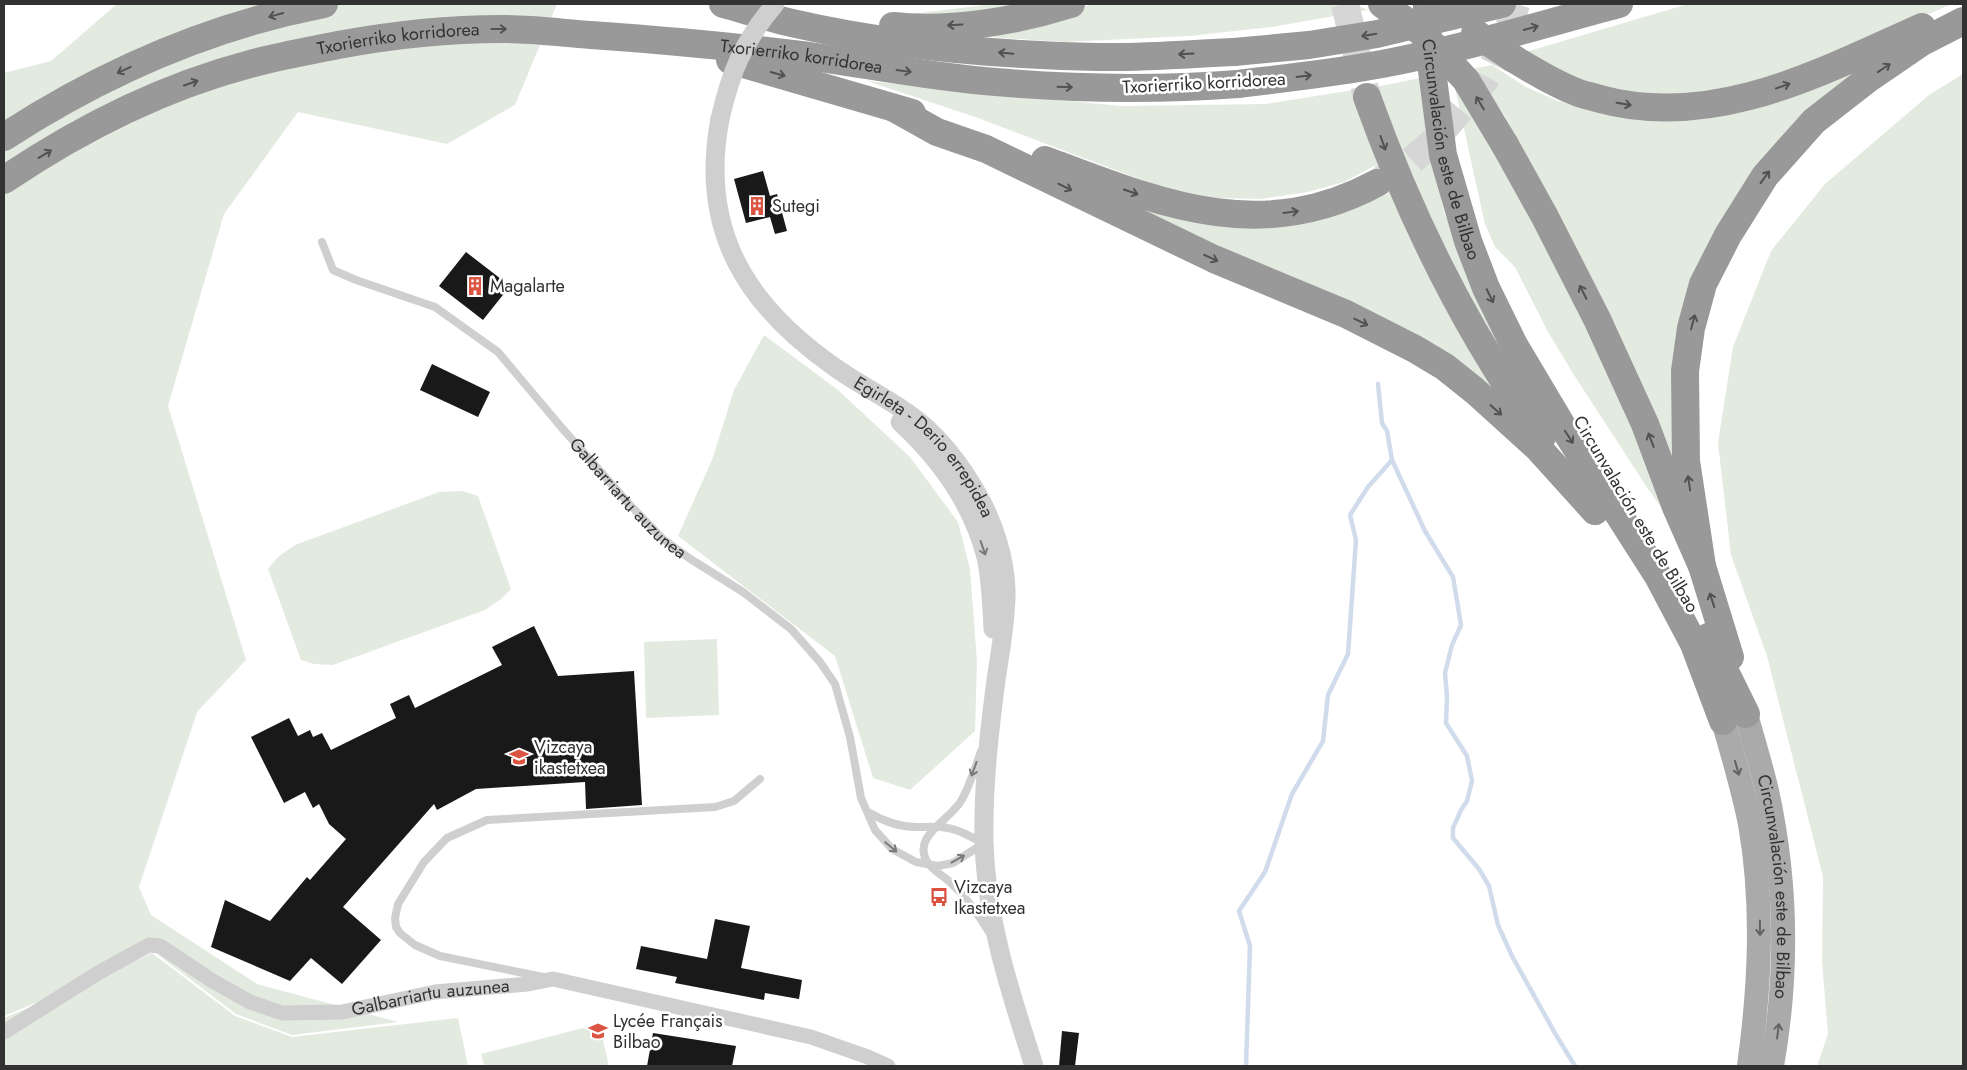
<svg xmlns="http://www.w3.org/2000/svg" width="1967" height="1070" viewBox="0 0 1967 1070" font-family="Jost,sans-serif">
	<rect width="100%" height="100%" fill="#fff"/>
	<g fill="#e3eadf">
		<path d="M117 4H557L515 105 447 144 298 112 224 214 168 406 246 660 197 712 139 887 151 915 257 984 398 1022 292 1035 236 1014 153 951 98 977 4 1016V73L51 61Z"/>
		<path d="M994 4H1021L964 14 903 15Z"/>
		<path d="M1094 4H1354L1368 10 1272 27 1189 36 1065 42 972 36 1036 21Z"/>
		<path d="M1688 4H1952L1787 75 1705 98 1606 93 1519 54Z"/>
		<path d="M1492 65 1526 87 1558 101 1643 120 1714 118 1769 104 1866 65 1722 226 1673 467 1541 186 1505 116 1471 69Z"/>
		<path d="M1963 74V1066H1817L1828 1034 1822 961 1823 877 1767 656 1731 555 1718 443 1733 347 1771 251 1825 184 1929 95Z"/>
		<path d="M1420 78 1430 150 1444 212 1481 302 1579 475 1445 264 1371 88Z"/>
		<path d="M867 81 1121 106 1266 104 1354 90 1369 132 1504 402 1102 192 1352 208 1388 194 1374 166 1344 182 1308 192 1260 199 1217 198 1163 188 978 118Z"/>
		<path d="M1455 88 1483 129 1565 273 1676 528 1648 489 1574 375 1548 332 1515 267 1495 247 1485 224Z"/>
		<path d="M764 335 838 390 910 457 958 522 970 569 977 662 975 731 910 790 873 778 835 656 678 536 712 460 734 390Z"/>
		<path d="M463 491 478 496 511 589 501 599 485 610 333 665 314 664 301 660 268 569 278 557 295 545 439 492Z"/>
		<path d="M717 639 719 715 646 718 644 642Z"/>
		<path d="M152 953 235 1016 292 1037 458 1018 468 1066H4V1018L99 979Z"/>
		<path d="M599 1024 609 1066H484L481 1054Z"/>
	</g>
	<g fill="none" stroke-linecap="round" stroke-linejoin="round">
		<g stroke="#d0dbeb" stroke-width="4.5">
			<path d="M1378 384 1382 423 1387 431 1392 460 1425 531 1453 577 1461 625 1452 645 1445 673 1447 697 1446 723 1467 756 1472 781 1467 801 1461 810 1453 828V838L1479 869 1489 886 1498 925 1512 956 1556 1035 1575 1066"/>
			<path d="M1246 1066 1250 946 1239 911 1265 872 1292 794 1323 741 1328 695 1348 654 1356 540 1350 515 1368 487 1392 460"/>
		</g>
	</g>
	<g fill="#191919">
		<path d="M763 171 770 196 777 194 787 231 775 234 770 217 746 223 734 179Z"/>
		<path d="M466 252 510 286 483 320 439 286Z"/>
		<path d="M432 364 490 392 478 417 420 390Z"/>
		<path d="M534 626 558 676 634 671 642 805 586 809 585 782 476 789 437 810 434 804 343 907 381 940 342 984 311 958 290 981 211 947 225 900 270 921 307 877 310 880 346 839 329 824 319 804 313 808 305 792 284 803 251 737 289 718 298 736 310 730 313 737 322 733 331 750 396 718 390 704 409 695 415 708 502 665 492 647Z"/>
		<path d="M715 919 750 926 741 968 802 980 799 999 765 993 764 1000 675 983 677 977 636 969 641 946 707 959Z"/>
		<path d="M1062 1031 1079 1033 1075 1066H1059Z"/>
		<path d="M653 1033 736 1046 732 1066H647Z"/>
	</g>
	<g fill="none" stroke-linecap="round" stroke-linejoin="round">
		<g stroke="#d6d6d6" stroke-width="28" stroke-dasharray="28 14" stroke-linecap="butt">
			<path d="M1345 4 1367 97"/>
			<path d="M1377 183 1409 163 1434 141 1485 80 1505 41 1516 4"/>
		</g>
		<g stroke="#cfcfcf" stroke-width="8">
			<path id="s1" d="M322 242 333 270 356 280 435 307 498 352 562 428 630 505 663 539 689 558 743 592 791 629 820 662 835 684 850 737 861 798 875 830 892 849 916 862 938 866 953 863 983 844"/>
			<path d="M981 751C975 768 970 786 961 801 950 820 910 837 928 863 933 871 944 876 951 883 966 897 978 914 989 932"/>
			<path d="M868 812C883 821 898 827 916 827 926 827 937 826 948 828 961 830 972 838 984 843"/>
			<path d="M543 977 440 956 415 945 400 933 396 927 395 918 398 904 424 862 447 838 487 820 715 807 734 801 760 779"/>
		</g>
		<path stroke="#cfcfcf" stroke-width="15" id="s2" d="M4 1032 98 973 149 945 160 946 211 980 250 1002 282 1013 342 1012 435 992 528 984 553 979 811 1037 868 1057 888 1066"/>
		<g stroke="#cfcfcf" stroke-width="19">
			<path id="s3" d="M720 119C699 229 745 304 833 366 856 383 882 395 906 412 936 432 962 465 979 497 994 523 1005 559 1006 589 1007 616 1000 653 996 680 989 734 983 787 984 841 986 919 1010 992 1034 1066"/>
			<path d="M900 422C940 459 972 503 986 557 991 580 992 605 993 629"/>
		</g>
		<g stroke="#aaa" stroke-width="24">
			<path id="s4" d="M1746 714C1753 740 1761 765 1767 791 1787 882 1788 975 1772 1066"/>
			<path d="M1723 721C1733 755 1743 789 1750 824 1764 905 1760 985 1749 1066"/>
		</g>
		<g stroke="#999" stroke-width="28">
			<path d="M723 4C746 10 769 18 792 23 892 46 996 55 1098 57 1143 58 1189 54 1234 52"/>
			<path id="s5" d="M1427 4V32L1443 155 1468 241 1486 288 1514 345 1561 424 1658 576 1694 644 1723 721"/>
			<path d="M893 26C950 32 1017 21 1071 4"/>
			<path d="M1514 59C1534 71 1553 83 1574 91 1582 95 1591 96 1600 99 1714 130 1821 72 1922 27"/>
			<path d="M730 60 912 113"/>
			<path d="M1367 97C1410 217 1467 333 1542 437"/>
			<path d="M894 108 937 132 986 149 1214 259 1346 314 1415 349 1445 367 1475 391 1539 449 1595 511"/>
			<path d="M4 137C101 74 210 26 324 4"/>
			<path d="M1505 145 1545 217 1597 319 1645 424 1676 507 1702 566 1730 657"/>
			<path d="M1045 160C1159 203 1260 246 1377 183"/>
			<path id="s6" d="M4 180C78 130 163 87 250 64 279 56 309 51 338 45 392 35 447 29 502 29 532 29 562 33 591 35 661 40 731 46 801 55 866 64 930 77 996 82 1077 89 1157 90 1238 84"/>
			<path d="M1702 566 1686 461 1685 371 1691 328 1703 284 1728 235 1765 176 1814 121 1868 79 1922 42 1963 21"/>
			<path d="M1708 637 1746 714"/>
		</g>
		<path stroke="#cfcfcf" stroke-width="19" d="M720 119C731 71 743 42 775 4"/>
		<g stroke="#999" stroke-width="28">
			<path d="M1382 4 1420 31 1466 80 1505 145"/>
			<path d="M1475 33 1514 59"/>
			<path d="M1234 52 1309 45 1377 34 1502 4"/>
			<path d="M1238 84C1286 78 1334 73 1382 64 1462 49 1540 25 1619 4"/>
		</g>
	</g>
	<defs><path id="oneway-shaft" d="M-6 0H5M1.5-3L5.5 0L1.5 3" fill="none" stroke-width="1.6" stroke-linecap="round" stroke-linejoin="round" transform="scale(1.25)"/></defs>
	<g stroke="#515151">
		<use href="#oneway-shaft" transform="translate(276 15) rotate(165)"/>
		<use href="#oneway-shaft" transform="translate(955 25) rotate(177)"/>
		<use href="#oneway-shaft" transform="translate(1531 28) rotate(-15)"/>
		<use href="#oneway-shaft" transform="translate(499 29)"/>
		<use href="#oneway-shaft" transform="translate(1369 35) rotate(170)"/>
		<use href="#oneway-shaft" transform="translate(1006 53) rotate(-175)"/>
		<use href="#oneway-shaft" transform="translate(1186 54) rotate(177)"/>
		<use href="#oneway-shaft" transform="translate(1884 68) rotate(-34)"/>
		<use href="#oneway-shaft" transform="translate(124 70) rotate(155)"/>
		<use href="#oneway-shaft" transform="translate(904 71) rotate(8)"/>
		<use href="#oneway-shaft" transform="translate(778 74) rotate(16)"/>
		<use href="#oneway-shaft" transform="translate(1304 76) rotate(-7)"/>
		<use href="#oneway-shaft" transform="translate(191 83) rotate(-19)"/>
		<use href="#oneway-shaft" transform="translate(1783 86) rotate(-19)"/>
		<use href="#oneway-shaft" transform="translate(1065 87) rotate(2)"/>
		<use href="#oneway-shaft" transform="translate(1480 103) rotate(-121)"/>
		<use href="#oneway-shaft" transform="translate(1624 104) rotate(9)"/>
		<use href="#oneway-shaft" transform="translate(1383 143) rotate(70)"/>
		<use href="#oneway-shaft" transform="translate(45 154) rotate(-31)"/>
		<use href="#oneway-shaft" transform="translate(1765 177) rotate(-54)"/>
		<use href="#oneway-shaft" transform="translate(1065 187) rotate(26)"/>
		<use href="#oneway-shaft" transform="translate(1131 192) rotate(19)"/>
		<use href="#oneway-shaft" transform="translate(1291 212) rotate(-8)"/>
		<use href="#oneway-shaft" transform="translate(1211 258) rotate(25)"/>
		<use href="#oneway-shaft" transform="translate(1583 292) rotate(-117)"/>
		<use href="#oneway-shaft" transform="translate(1490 296) rotate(64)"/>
		<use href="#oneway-shaft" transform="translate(1361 322) rotate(26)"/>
		<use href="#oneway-shaft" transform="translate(1693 322) rotate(-75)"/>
		<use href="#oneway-shaft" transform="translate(1496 410) rotate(42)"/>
		<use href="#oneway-shaft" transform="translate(1569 437) rotate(57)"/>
		<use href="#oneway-shaft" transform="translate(1651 440) rotate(-111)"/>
		<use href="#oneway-shaft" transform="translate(1689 483) rotate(-99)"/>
		<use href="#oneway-shaft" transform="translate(1712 600) rotate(-108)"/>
	</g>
	<g stroke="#797979">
		<use href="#oneway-shaft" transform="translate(983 548) rotate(71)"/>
		<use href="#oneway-shaft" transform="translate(974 769) rotate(110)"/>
		<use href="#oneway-shaft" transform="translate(891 847) rotate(40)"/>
		<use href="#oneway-shaft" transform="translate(958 859) rotate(-29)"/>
	</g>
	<g stroke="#626262">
		<use href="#oneway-shaft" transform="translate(1737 768) rotate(74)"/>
		<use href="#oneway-shaft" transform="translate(1760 928) rotate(89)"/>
		<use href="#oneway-shaft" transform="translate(1778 1031) rotate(-83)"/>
	</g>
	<defs>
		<g id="building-bare" transform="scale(1.5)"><path d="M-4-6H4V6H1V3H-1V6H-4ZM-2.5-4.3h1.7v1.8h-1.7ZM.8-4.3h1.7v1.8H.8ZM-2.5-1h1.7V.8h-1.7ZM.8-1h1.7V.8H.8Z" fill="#db5442" stroke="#fff" stroke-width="2.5" paint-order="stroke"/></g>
		<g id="school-bare" transform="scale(1.5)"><path d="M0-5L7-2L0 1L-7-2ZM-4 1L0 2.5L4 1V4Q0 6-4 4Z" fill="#db5442" stroke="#fff" stroke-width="2.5" paint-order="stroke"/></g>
		<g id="bus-bare" transform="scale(1.5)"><path d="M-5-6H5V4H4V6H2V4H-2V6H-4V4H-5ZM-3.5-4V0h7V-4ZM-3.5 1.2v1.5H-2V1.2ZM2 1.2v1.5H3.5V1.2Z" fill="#db5442" stroke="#fff" stroke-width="2.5" paint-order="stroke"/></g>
	</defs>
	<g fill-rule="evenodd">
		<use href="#building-bare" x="757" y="206"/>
		<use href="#building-bare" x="475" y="286"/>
		<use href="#school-bare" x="519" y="757"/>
		<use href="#bus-bare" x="939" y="897"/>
		<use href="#school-bare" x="598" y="1031"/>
	</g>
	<g text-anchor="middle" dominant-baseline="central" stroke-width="5" stroke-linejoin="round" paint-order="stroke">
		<g font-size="18" fill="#323232" stroke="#fff">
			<text stroke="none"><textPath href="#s6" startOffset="424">Txorierriko korridorea</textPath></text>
			<text stroke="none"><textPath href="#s6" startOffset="829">Txorierriko korridorea</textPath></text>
			<text transform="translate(1204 83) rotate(-3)">Txorierriko korridorea</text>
			<text stroke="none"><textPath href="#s5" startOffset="148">Circunvalación este de Bilbao</textPath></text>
			<text stroke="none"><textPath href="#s3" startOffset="414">Egirleta - Derio errepidea</textPath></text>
			<text stroke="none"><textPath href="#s1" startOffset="412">Galbarriartu auzunea</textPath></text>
			<text transform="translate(1636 514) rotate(59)">Circunvalación este de Bilbao</text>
			<text stroke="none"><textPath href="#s4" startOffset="176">Circunvalación este de Bilbao</textPath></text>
			<text stroke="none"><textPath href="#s2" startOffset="470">Galbarriartu auzunea</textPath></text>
		</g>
		<g font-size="18" fill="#323232" stroke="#fff" text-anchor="start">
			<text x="772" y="206">Sutegi</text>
			<text x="490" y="286">Magalarte</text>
			<text x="534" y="747">Vizcaya<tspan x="534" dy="21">ikastetxea</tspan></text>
			<text x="954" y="887">Vizcaya<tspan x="954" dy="21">Ikastetxea</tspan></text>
			<text x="613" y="1021">Lycée Français<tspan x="613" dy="21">Bilbao</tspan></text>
		</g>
	</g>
	<rect width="1967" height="1070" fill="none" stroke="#323232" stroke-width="10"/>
</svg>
